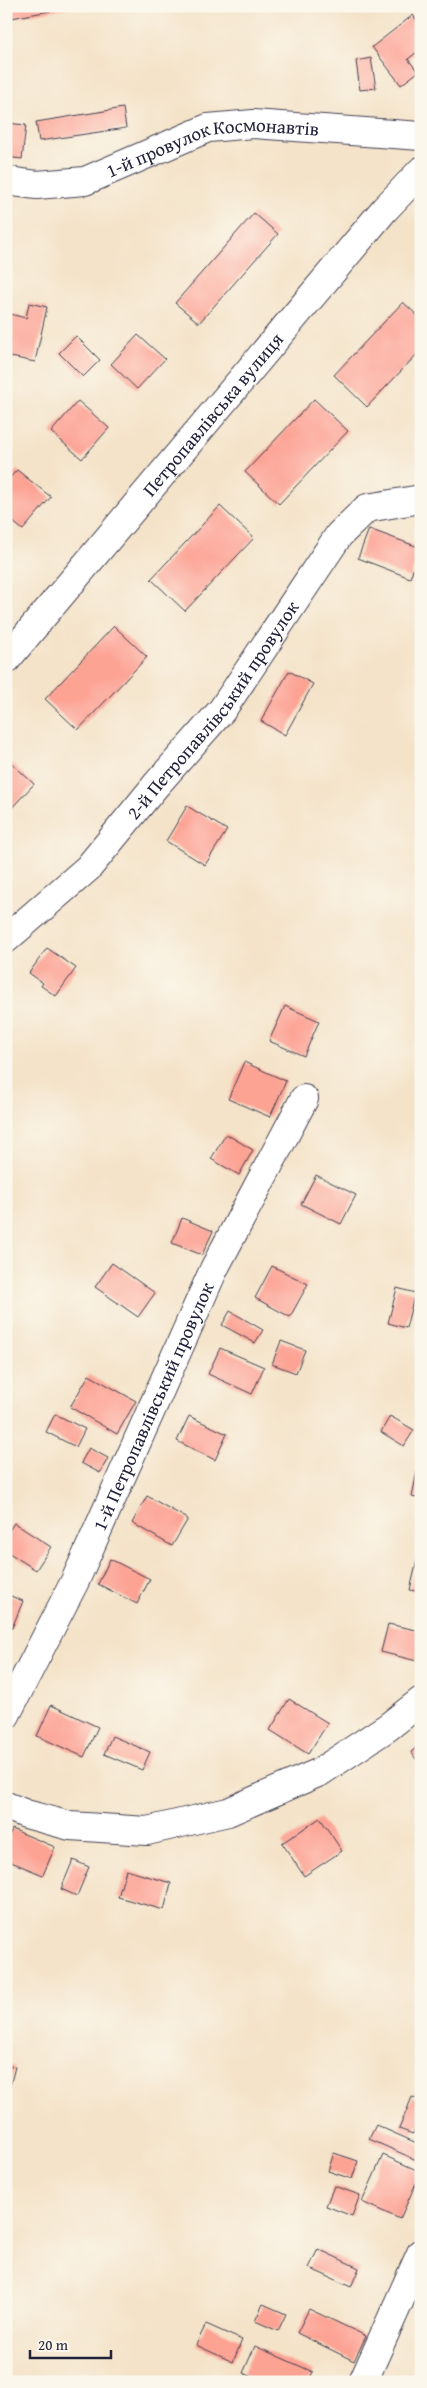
<svg xmlns="http://www.w3.org/2000/svg" width="427" height="2388" viewBox="0 0 427 2388" font-family="'Gentium Book Plus',serif">
	<rect width="100%" height="100%" fill="#fbf7ec"/>
	<filter id="ink" filterUnits="userSpaceOnUse"><feTurbulence type="fractalNoise" baseFrequency=".02" numOctaves="2"/><feDisplacementMap in="SourceGraphic" scale="10" xChannelSelector="R" yChannelSelector="G"/><feConvolveMatrix kernelMatrix="1 2 1 2 8 2 1 2 1" color-interpolation-filters="sRGB"/></filter>
	<filter id="wash" filterUnits="userSpaceOnUse"><feTurbulence type="fractalNoise" baseFrequency=".0096" numOctaves="4" result="noise"/><feDisplacementMap in="SourceGraphic" scale="20" xChannelSelector="R" yChannelSelector="G"/><feGaussianBlur stdDeviation="1.12" result="paint"/><feColorMatrix in="noise" values="0 0 0 0 0 0 0 0 0 0 0 0 0 0 0 0 0 1.4 0 .05"/><feComposite in="paint" operator="in"/></filter>
	<g filter="url(#wash)">
		<rect width="100%" height="100%" fill="#f4e3c9"/>
		<g id="blocks">
			<g fill="#fca394">
				<path d="M6 6H71L72 7 6 19Z"/>
				<path d="M413 15 421 26V49L408 59 418 72 401 85 372 47Z"/>
				<path d="M371 58 376 88 360 90 356 61Z"/>
				<path d="M123 108 126 128 39 141 36 122Z"/>
				<path d="M6 123 26 125 22 159 6 157Z"/>
				<path d="M254 213 278 234 199 323 175 303Z"/>
				<path d="M403 302 421 319V350L367 407 334 375Z"/>
				<path d="M29 303 47 307 35 362 6 356V313L26 318Z"/>
				<path d="M138 335 165 359 137 389 111 364Z"/>
				<path d="M76 336 100 360 83 377 59 353Z"/>
				<path d="M314 399 348 431 279 504 245 472Z"/>
				<path d="M78 401 109 428 82 459 51 432Z"/>
				<path d="M17 470 51 497 23 530 6 516V482Z"/>
				<path d="M220 506 254 538 185 611 151 579Z"/>
				<path d="M369 529 421 548 410 578 358 558Z"/>
				<path d="M114 626 147 657 78 730 45 699Z"/>
				<path d="M289 671 313 684 285 735 261 721Z"/>
				<path d="M6 758 34 784 6 814Z"/>
				<path d="M187 806 227 830 205 865 166 841Z"/>
				<path d="M47 948 76 968 56 996 41 986 43 983 29 973Z"/>
				<path d="M285 1006 319 1021 304 1056 269 1041Z"/>
				<path d="M244 1062 286 1081 270 1117 228 1099Z"/>
				<path d="M226 1134 253 1150 239 1175 211 1159Z"/>
				<path d="M316 1175 356 1195 341 1224 301 1204Z"/>
				<path d="M182 1218 213 1231 202 1255 172 1243Z"/>
				<path d="M112 1263 155 1293 138 1317 95 1287Z"/>
				<path d="M272 1266 308 1284 290 1317 255 1298Z"/>
				<path d="M397 1288 415 1293 406 1328 388 1323Z"/>
				<path d="M230 1311 263 1330 255 1343 222 1325Z"/>
				<path d="M281 1341 305 1350 296 1373 272 1364Z"/>
				<path d="M220 1348 264 1367 252 1394 208 1374Z"/>
				<path d="M89 1375 136 1401 117 1434 70 1407Z"/>
				<path d="M55 1414 85 1429 76 1447 46 1432Z"/>
				<path d="M189 1416 227 1434 215 1460 177 1441Z"/>
				<path d="M390 1416 414 1430 404 1446 381 1432Z"/>
				<path d="M89 1448 108 1458 100 1473 81 1463Z"/>
				<path d="M417 1471 421 1472V1499L412 1497Z"/>
				<path d="M147 1496 188 1519 172 1546 132 1523Z"/>
				<path d="M14 1523 51 1547 36 1570 6 1551V1535Z"/>
				<path d="M418 1556H421V1592L410 1590Z"/>
				<path d="M110 1559 150 1579 137 1604 98 1584Z"/>
				<path d="M6 1594 23 1601 12 1628 6 1625Z"/>
				<path d="M388 1624 421 1631V1662L381 1652Z"/>
				<path d="M289 1699 328 1723 308 1754 270 1730Z"/>
				<path d="M51 1705 98 1727 84 1757 37 1736Z"/>
				<path d="M112 1736 150 1752 142 1770 104 1754Z"/>
				<path d="M421 1744V1766L411 1752Z"/>
				<path d="M320 1818 342 1851 304 1876 282 1843Z"/>
				<path d="M12 1829 55 1847 43 1875 6 1860V1843Z"/>
				<path d="M73 1860 89 1867 77 1896 61 1889Z"/>
				<path d="M126 1870 171 1883 164 1910 118 1897Z"/>
				<path d="M6 2065 15 2067 8 2093H6Z"/>
				<path d="M412 2097 421 2100V2126L417 2124 413 2134 399 2129Z"/>
				<path d="M376 2125 421 2145V2162L369 2139Z"/>
				<path d="M334 2153 358 2161 352 2179 328 2171Z"/>
				<path d="M383 2155 421 2172 400 2219 362 2202Z"/>
				<path d="M334 2186 360 2195 352 2216 326 2206Z"/>
				<path d="M318 2249 359 2268 351 2287 309 2268Z"/>
				<path d="M263 2304 286 2314 278 2331 255 2321Z"/>
				<path d="M309 2309 366 2336 354 2361 297 2333Z"/>
				<path d="M206 2324 242 2340 233 2362 196 2345Z"/>
				<path d="M255 2346 313 2372 308 2382H262L243 2373Z"/>
			</g>
		</g>
	</g>
	<g filter="url(#ink)">
		<use href="#blocks" fill-opacity="0" stroke="#423f50" stroke-width="1"/>
		<g fill="none" stroke-linecap="round" stroke-linejoin="round">
			<g stroke="#423f50" stroke-width="30">
				<g id="street">
					<path id="s1" d="M6 181 37 185 85 181 208 128 253 124 421 136"/>
					<path id="s2" d="M6 660 384 210 421 171"/>
					<path id="s3" d="M6 939 88 868 156 785 222 710 339 535 367 508 421 499"/>
					<path id="s4" d="M6 1715 75 1581 214 1269 304 1099"/>
					<path d="M6 1806 26 1814 70 1826 147 1831 228 1812 320 1772 388 1727 421 1701"/>
					<path d="M363 2382 421 2253"/>
				</g>
			</g>
			<use href="#street" stroke="#fff" stroke-width="28"/>
		</g>
	</g>
	<g text-anchor="middle" dominant-baseline="central" stroke-width="5" stroke-linejoin="round" paint-order="stroke">
		<g font-size="19" fill="#22223b" stroke="#fbf7ec">
			<text stroke="none"><textPath href="#s1" startOffset="214">1-й провулок Космонавтів</textPath></text>
			<text stroke="none"><textPath href="#s2" startOffset="321">Петропавлівська вулиця</textPath></text>
			<text stroke="none"><textPath href="#s3" startOffset="310">2-й Петропавлівський провулок</textPath></text>
			<text stroke="none"><textPath href="#s4" startOffset="342">1-й Петропавлівський провулок</textPath></text>
		</g>
	</g>
	<rect width="427" height="2388" fill="none" stroke="#fbf7ec" stroke-width="25"/>
	<path d="M30 2350v8h81v-8" fill="none" stroke="#22223b" stroke-width="2.5"/>
	<text x="38" y="2350" font-size="15" fill="#22223b" stroke="#fbf7ec" stroke-width="4" paint-order="stroke">20 m</text>
</svg>
